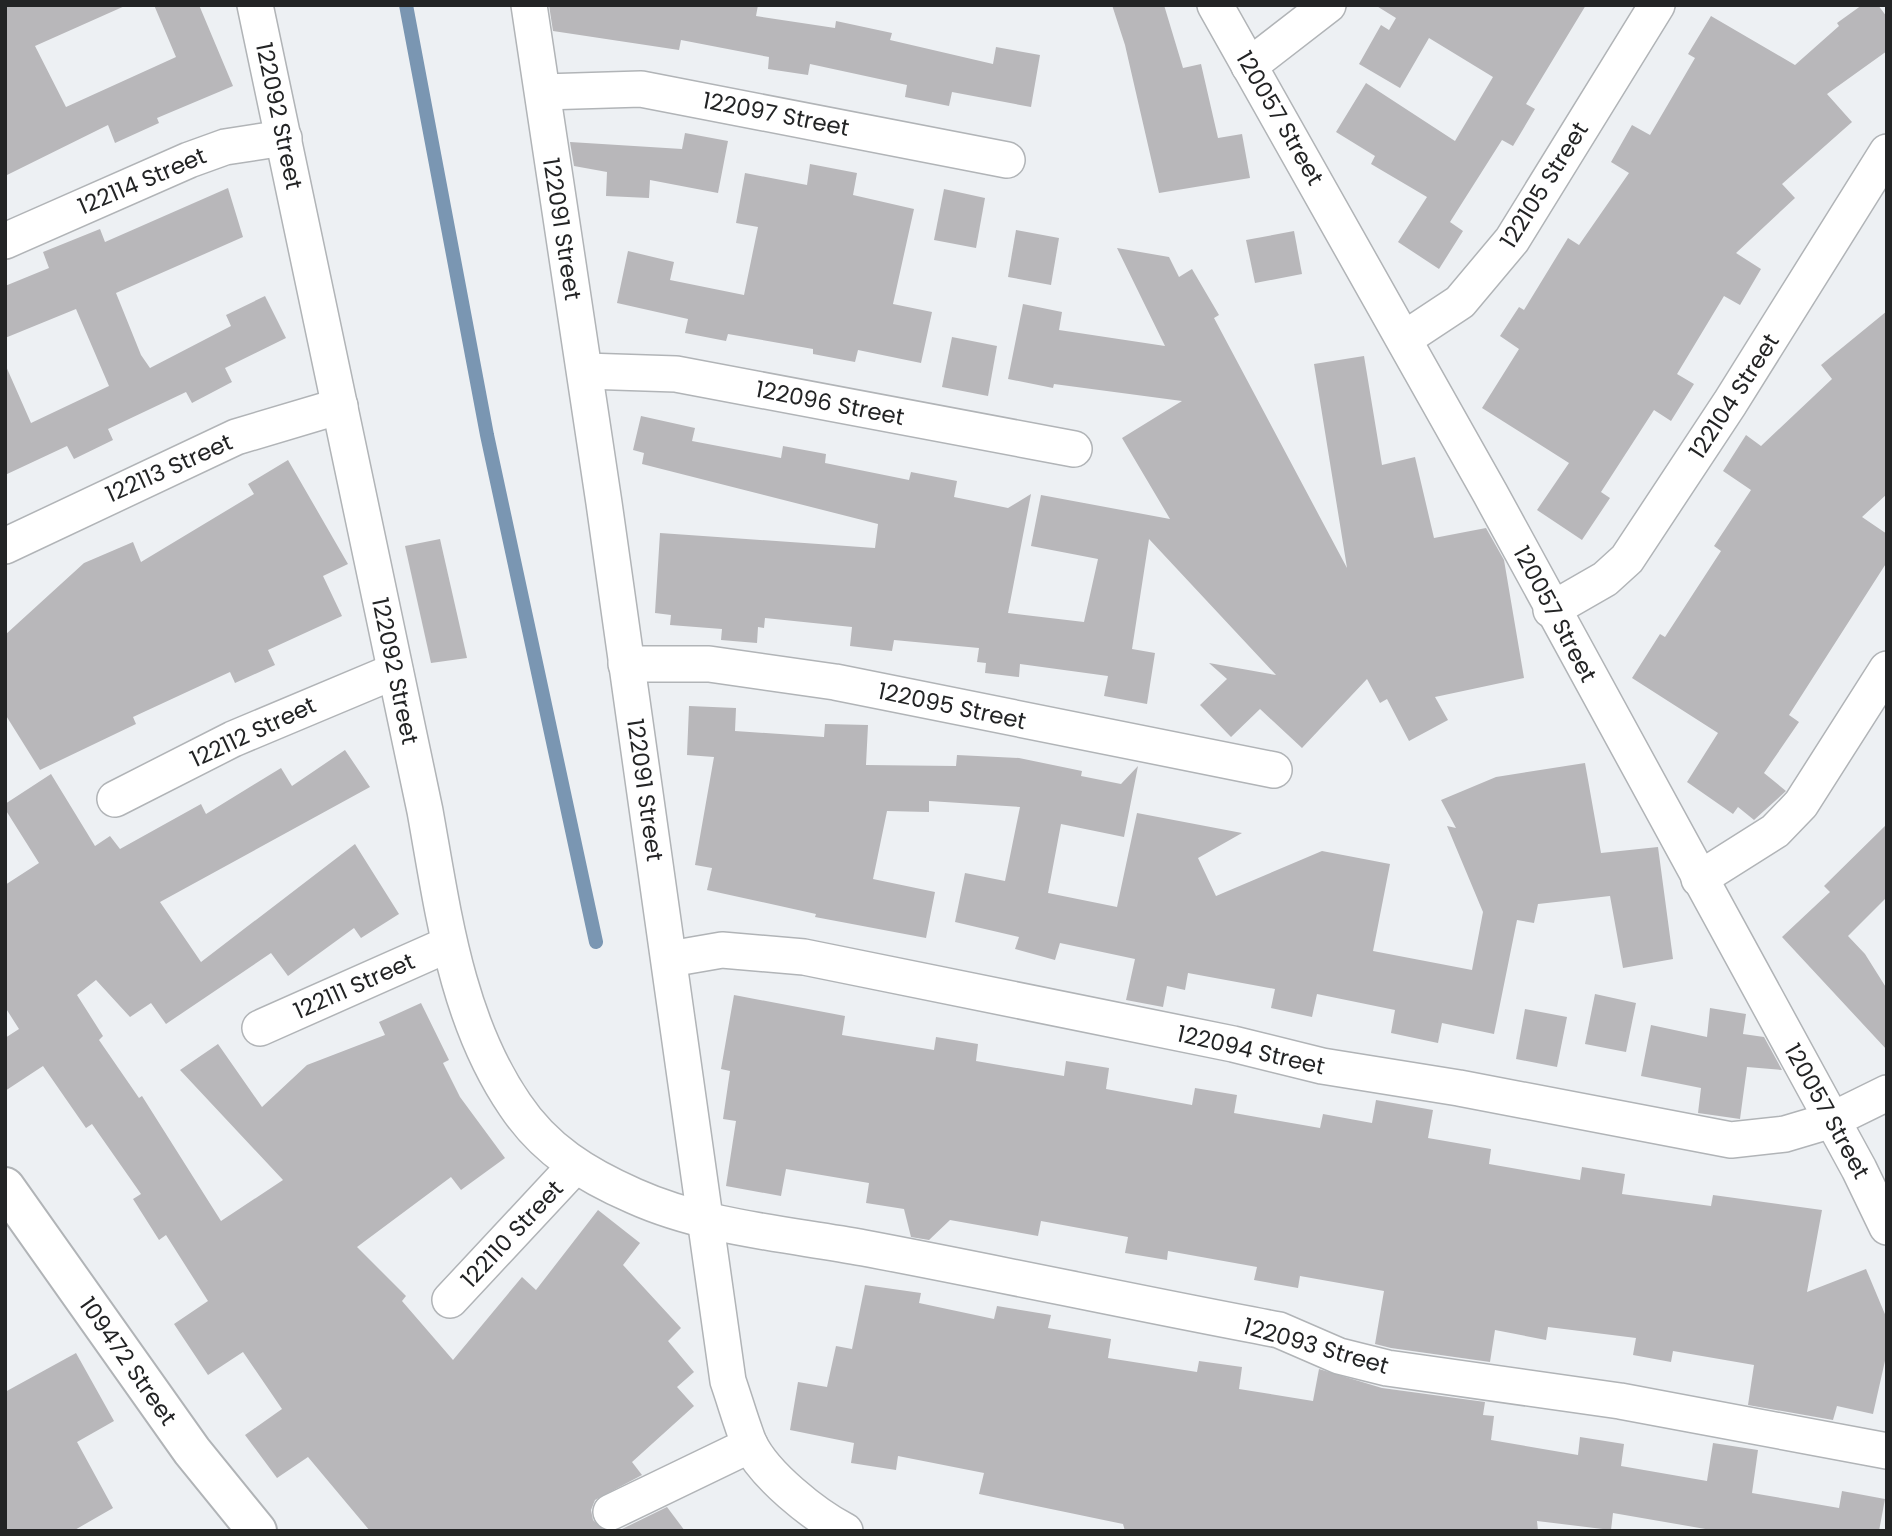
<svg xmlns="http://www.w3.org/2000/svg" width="1892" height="1536" viewBox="0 0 1892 1536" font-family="Poppins,sans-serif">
	<rect width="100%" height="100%" fill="#edf0f3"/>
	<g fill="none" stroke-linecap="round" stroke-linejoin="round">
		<path stroke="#7a96b2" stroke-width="14" d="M406 5 487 435 596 942"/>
	</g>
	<g fill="#b8b7ba">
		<path d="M5 5H127L35 46 66 107 176 57 154 5H199L233 86 157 118 159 123 115 143 108 125 5 176Z"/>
		<path d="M549 5H758L756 16 835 28 836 21 892 33 890 40 993 64 996 47 1040 55 1031 107 952 92 949 106 905 97 907 85 810 64 808 75 768 69 769 57 681 40 679 50 553 31Z"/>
		<path d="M1112 5H1164L1183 68 1201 64 1218 138 1242 134 1250 178 1159 193 1125 45Z"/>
		<path d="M1375 5H1586L1526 104 1535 109 1513 146 1502 140 1450 222 1463 231 1439 269 1398 242 1427 197 1371 164 1375 156 1336 132 1366 83 1455 141 1493 77 1429 38 1400 88 1359 64 1381 25 1389 30 1396 18Z"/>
		<path d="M1862 5H1878L1887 17V51L1827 94 1852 122 1782 184 1795 198 1736 253 1761 269 1740 305 1724 296 1677 374 1694 384 1671 421 1654 410 1601 492 1610 498 1582 540 1537 510 1569 463 1482 408 1519 349 1500 336 1519 307 1524 310 1568 238 1579 245 1629 173 1611 162 1632 125 1650 135 1695 58 1688 54 1711 16 1795 65 1839 26 1837 23Z"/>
		<path d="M685 133 728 141 718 193 650 180 649 198 606 196 607 172 574 166 570 142 682 149Z"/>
		<path d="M810 164 857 173 853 195 914 209 893 304 932 312 921 363 858 350 855 362 813 354V349L728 334 726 341 685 333 688 319 617 303 628 251 674 262 670 280 744 295 758 227 736 223 745 173 807 185Z"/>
		<path d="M228 188 243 237 116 293 141 355 150 368 231 326 226 315 265 296 286 338 225 368 232 382 192 403 186 392 108 429 113 440 74 459 67 446 5 475V364L31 423 109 386 76 309 5 338V286L49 268 43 252 100 229 105 242Z"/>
		<path d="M944 189 985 198 976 248 934 240Z"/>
		<path d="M1016 230 1059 238 1051 285 1008 277Z"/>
		<path d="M1294 231 1302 274 1255 283 1246 240Z"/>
		<path d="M1117 248 1169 257 1179 277 1192 269 1219 315 1214 318 1347 568 1314 364 1364 356 1382 465 1415 457 1434 538 1486 528 1504 560 1524 678 1435 697 1448 720 1409 741 1387 699 1380 703 1367 679 1302 748 1260 709 1231 737 1200 705 1227 679 1209 663 1276 675 1149 539 1132 649 1155 653 1147 704 1104 696 1108 676 1020 664 1019 677 985 673 986 663 977 662 979 648 894 640 892 651 850 646 852 627 765 618 764 628 758 627 757 643 721 640 722 629 670 625 671 615 655 613 660 533 875 548 878 524 642 464 644 453 633 450 641 416 695 428 692 441 781 458 783 446 826 454 825 463 909 480 911 472 957 481 954 497 1008 508 1031 494 1008 613 1084 622 1098 559 1031 546 1041 495 1170 519 1122 438 1182 401 1054 384 1053 388 1008 379 1023 304 1062 312 1059 330 1165 346Z"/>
		<path d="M1887 311V494L1862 517 1887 534V562L1789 715 1799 722 1764 773 1786 791 1754 820 1738 807 1733 814 1687 782 1718 733 1632 678 1660 634 1665 637 1721 551 1714 546 1751 490 1723 471 1746 435 1761 446 1832 379 1821 365Z"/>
		<path d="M952 337 997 346 988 396 942 387Z"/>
		<path d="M288 460 348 564 323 576 342 616 268 650 275 665 235 683 230 672 133 717 136 724 40 770 5 714V635L84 563 133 542 141 562 254 494 248 484Z"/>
		<path d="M440 539 467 658 431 663 405 546Z"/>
		<path d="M689 706 736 708 735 731 824 737 825 724 868 725 866 765 956 766 957 755 1019 758 1082 771 1081 776 1121 784 1138 766 1124 837 1061 824 1048 893 1117 907 1137 813 1242 833 1198 858 1216 896 1322 851 1390 864 1373 951 1472 970 1483 912 1447 826 1456 828 1441 800 1496 777 1585 763 1601 853 1658 847 1673 959 1623 968 1610 896 1538 904 1534 923 1517 920 1494 1034 1442 1023 1438 1043 1391 1033 1395 1010 1317 994 1312 1017 1271 1008 1275 989 1188 973 1185 990 1167 986 1163 1007 1126 1000 1135 959 1060 943 1055 960 1015 949 1019 937 955 922 965 873 1005 881 1020 807 929 801V812L887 811 873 879 935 892 926 938 815 917 816 914 707 890 712 868 695 865 714 757 687 755Z"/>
		<path d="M345 750 370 787 160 902 201 962 355 844 399 914 361 938 354 928 288 976 271 953 166 1024 151 1003 130 1017 96 980 77 995 103 1036 99 1040 139 1098 142 1096 221 1221 283 1180 180 1070 218 1044 262 1107 307 1065 385 1035 379 1022 421 1003 449 1060 443 1063 460 1097 505 1158 461 1190 451 1177 357 1247 406 1296 402 1301 453 1360 522 1277 536 1290 598 1210 640 1243 623 1265 681 1328 668 1341 694 1372 677 1387 694 1406 632 1462 642 1475 595 1500 591 1510 593 1520 605 1531H370L308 1457 277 1478 245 1435 282 1409 243 1352 208 1375 174 1324 208 1301 166 1235 159 1240 133 1199 141 1194 92 1124 86 1128 43 1066 5 1091V1038L19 1029 5 1007V885L39 863 5 809V804L51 774 95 846 110 836 120 849 201 804 206 814 281 768 292 786Z"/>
		<path d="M1887 824V897L1848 936 1865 954 1887 989V1050L1782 937 1830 892 1824 886Z"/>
		<path d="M1595 994 1636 1003 1626 1052 1585 1044Z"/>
		<path d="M734 995 845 1016 842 1035 934 1050 936 1037 978 1044 976 1061 1064 1076 1066 1061 1109 1068 1106 1089 1192 1105 1195 1088 1237 1095 1234 1113 1320 1128 1323 1114 1372 1123 1376 1100 1433 1110 1428 1138 1491 1149 1489 1164 1580 1180 1582 1167 1625 1174 1622 1194 1711 1206 1713 1195 1822 1210 1807 1292 1866 1269 1887 1319V1352L1873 1414 1837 1406 1833 1420 1748 1405 1754 1365 1673 1351 1671 1362 1633 1355 1636 1338 1548 1327 1546 1340 1495 1330 1490 1362 1391 1348 1375 1344 1384 1291 1300 1276 1298 1288 1254 1280 1257 1267 1168 1251 1167 1260 1125 1253 1128 1237 1041 1221 1038 1236 950 1220 929 1240 911 1237 904 1209 866 1203 869 1183 786 1169 781 1196 726 1186 736 1121 723 1119 730 1071 721 1069Z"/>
		<path d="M1710 1008 1746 1014 1743 1034 1764 1037 1782 1070 1747 1067 1740 1119 1698 1113 1701 1088 1641 1076 1651 1025 1707 1037Z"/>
		<path d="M1525 1009 1567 1017 1557 1067 1516 1059Z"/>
		<path d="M865 1285 921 1293 919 1303 994 1319 997 1306 1051 1315 1048 1328 1111 1339 1108 1358 1197 1372 1199 1361 1242 1367 1239 1389 1313 1401 1319 1369 1382 1388 1485 1402 1483 1415 1494 1416 1491 1440 1578 1455 1580 1437 1624 1444 1621 1466 1707 1481 1713 1443 1758 1450 1752 1493 1839 1508 1842 1491 1885 1499 1879 1531H1717L1613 1513 1611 1530 1537 1521 1538 1531H1125L1123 1524 979 1494 984 1473 898 1456 896 1470 851 1463 854 1443 790 1430 798 1382 827 1387 836 1346 852 1349Z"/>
		<path d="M76 1353 114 1421 77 1442 113 1508 73 1531H5V1392Z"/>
		<path d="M667 1507 685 1531H617L620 1530Z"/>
	</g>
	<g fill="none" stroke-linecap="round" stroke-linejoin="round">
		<g stroke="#b1b4b7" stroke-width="38">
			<g id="street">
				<path d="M255 5 425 811C443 911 456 1019 515 1105 545 1150 586 1175 634 1196 705 1228 788 1234 864 1248 1002 1274 1140 1304 1279 1330L1339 1356 1387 1368 1620 1401 1887 1451"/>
				<path d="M529 5 604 503 728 1381C735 1401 741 1423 749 1443 764 1475 814 1515 845 1531"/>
				<path d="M1215 5 1490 493 1859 1169 1887 1227"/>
				<path d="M1249 66 1328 5"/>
				<path d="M543 92 641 89 1007 160"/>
				<path d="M5 241 189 160 225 147 284 138"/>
				<path d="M1404 339 1460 302 1512 240 1657 5"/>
				<path d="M585 371 676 374 1074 449"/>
				<path d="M5 546 236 437 340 406"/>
				<path d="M1551 610 1605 579 1627 559 1730 403 1887 152"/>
				<path d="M626 664H709L835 682 1274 770"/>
				<path d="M115 799 233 739 395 671"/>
				<path d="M1699 879 1775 831 1801 804 1887 669"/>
				<path d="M670 959 722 950 804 957 1233 1044 1322 1066 1459 1088 1731 1140 1785 1134 1832 1120 1887 1093"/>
				<path d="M260 1028 449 944"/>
				<path d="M450 1300 574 1167"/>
				<path d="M611 1512 750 1445"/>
			</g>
		</g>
		<g stroke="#b1b4b7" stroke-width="42">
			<path id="secondary" d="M5 1187 192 1451 257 1531"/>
		</g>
		<use href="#street" stroke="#fff" stroke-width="35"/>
		<use href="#secondary" stroke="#fff" stroke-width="38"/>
	</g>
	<g text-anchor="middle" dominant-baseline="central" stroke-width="5" stroke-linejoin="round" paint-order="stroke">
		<g font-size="23" fill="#232425" stroke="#fff">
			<text transform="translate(776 114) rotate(11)">122097 Street</text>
			<text transform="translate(279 116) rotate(78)">122092 Street</text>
			<text transform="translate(1280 118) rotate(60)">120057 Street</text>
			<text transform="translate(142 181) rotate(-23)">122114 Street</text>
			<text transform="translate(1544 185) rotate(-58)">122105 Street</text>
			<text transform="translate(562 229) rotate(81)">122091 Street</text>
			<text transform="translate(1734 396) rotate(-57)">122104 Street</text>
			<text transform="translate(830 403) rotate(11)">122096 Street</text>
			<text transform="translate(169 468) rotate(-24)">122113 Street</text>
			<text transform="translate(1555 614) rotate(62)">120057 Street</text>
			<text transform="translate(395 671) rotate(78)">122092 Street</text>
			<text transform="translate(952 706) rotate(12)">122095 Street</text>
			<text transform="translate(253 732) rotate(-25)">122112 Street</text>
			<text transform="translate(645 790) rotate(82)">122091 Street</text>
			<text transform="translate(354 986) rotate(-24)">122111 Street</text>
			<text transform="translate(1251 1050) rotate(13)">122094 Street</text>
			<text transform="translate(1827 1111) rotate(61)">120057 Street</text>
			<text transform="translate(512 1234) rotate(-47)">122110 Street</text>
			<text transform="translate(1316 1346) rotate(16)">122093 Street</text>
			<text transform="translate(128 1361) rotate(55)">109472 Street</text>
		</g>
	</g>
	<rect width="1892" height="1536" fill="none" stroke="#232425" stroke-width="14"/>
</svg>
